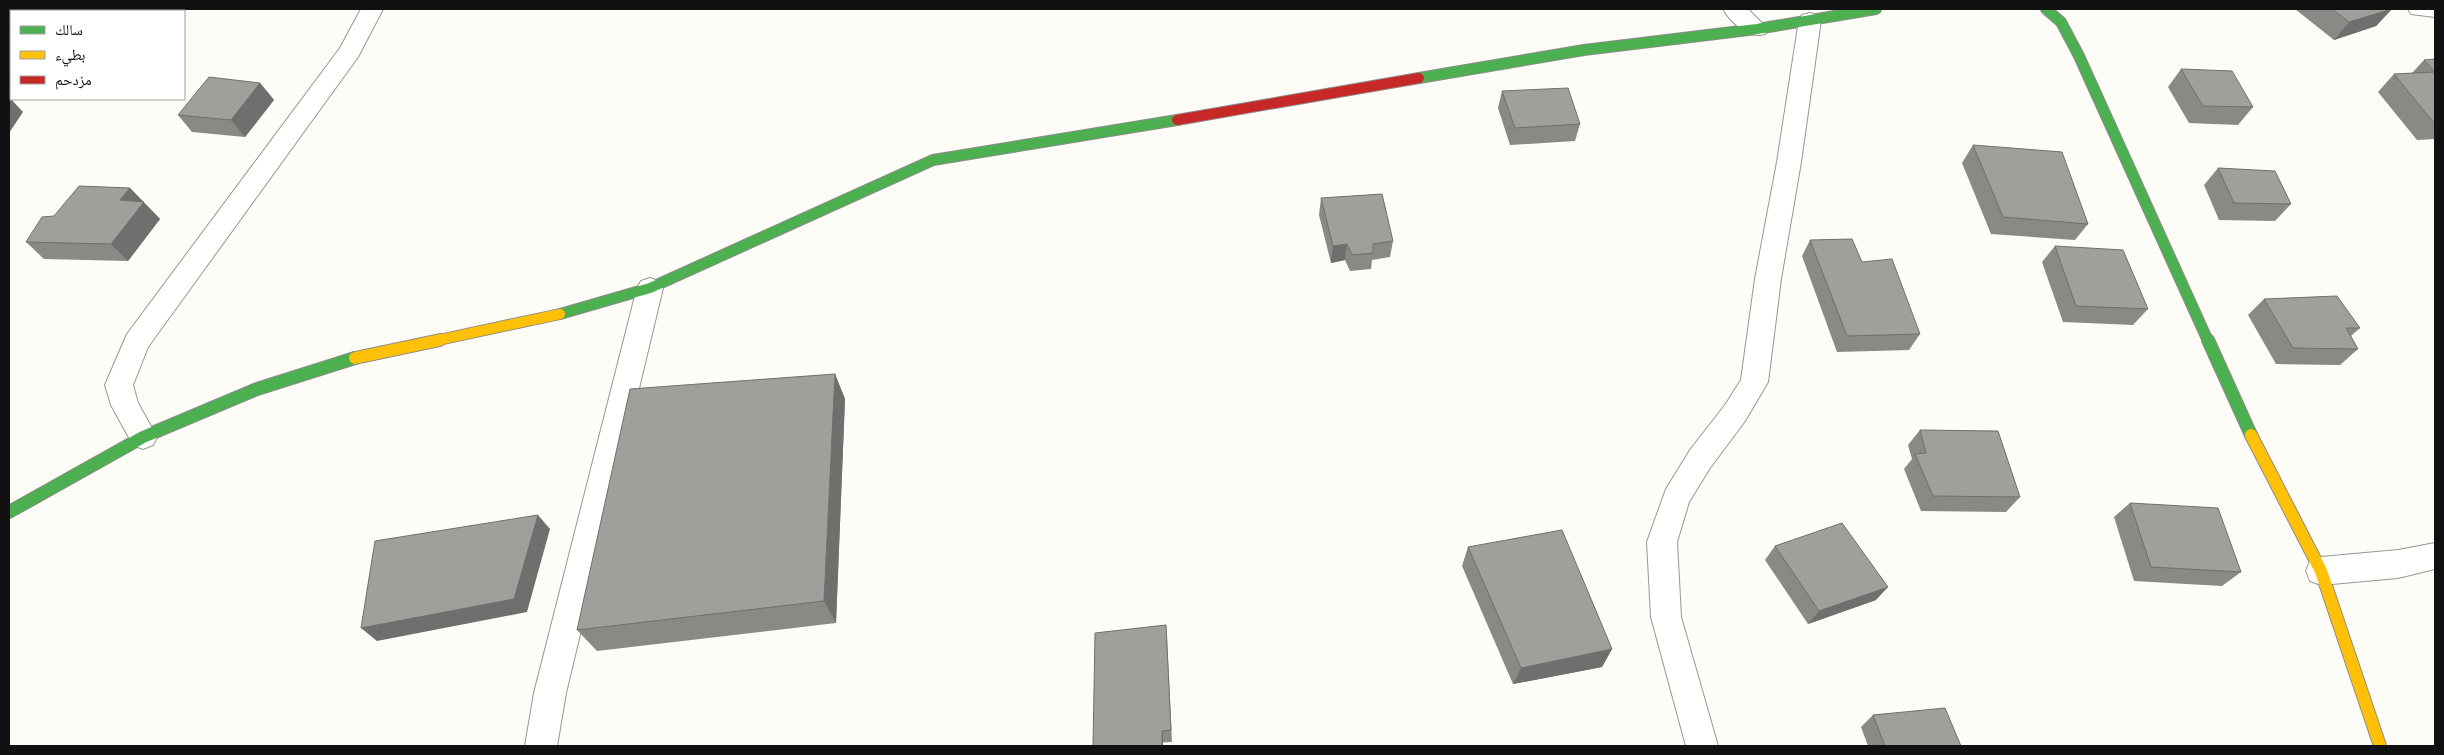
<svg xmlns="http://www.w3.org/2000/svg" width="2444" height="755" viewBox="0 0 2444 755" font-family="Spectral,'Noto Naskh Arabic',serif">
	<rect width="100%" height="100%" fill="#fdfcf7"/>
	<g fill="none" stroke-linecap="round" stroke-linejoin="round">
		<g stroke="#979795" stroke-width="2">
			<g id="street">
				<path d="M361 9H383L358 57 148 347 133 385 138 403 157 437 153 445 143 449 133 445 111 405 105 385 127 334 340 48Z"/>
				<path d="M1723 9H1748L1768 29 1765 34C1749 39 1731 23 1723 9Z"/>
				<path d="M2408 9H2435V17L2411 14Z"/>
				<path d="M1810 13 1818 15 1821 20 1801 162 1781 279 1768 382 1745 421 1710 468 1689 502 1677 542 1681 617 1718 746H1686L1651 617 1647 542 1666 489 1690 450 1725 405 1741 380 1755 279 1777 162 1799 20 1802 15Z"/>
				<path d="M650 278 659 281 663 288 566 693 557 746H525L534 693 637 288 641 281Z"/>
				<path d="M2435 543V569L2398 578 2321 585 2310 581 2306 571 2310 561 2321 557 2398 550Z"/>
			</g>
		</g>
		<g stroke="#8e8d8b" stroke-width="12">
			<g id="fast-far1">
				<path d="M2046 9 2061 22 2079 56 2208 341"/>
				<path d="M1419 78 1584 50 1757 29 1876 9"/>
				<path d="M560 314 650 288 933 160 1177 120"/>
			</g>
		</g>
		<g stroke="#8e8d8b" stroke-width="14">
			<g id="fast">
				<path d="M2208 340 2251 435"/>
				<path d="M9 512 143 437 257 389 355 358"/>
			</g>
		</g>
		<g stroke="#8e8d8b" stroke-width="12">
			<path id="slow-far1" d="M434 341 560 314"/>
		</g>
		<g stroke="#8e8d8b" stroke-width="14">
			<g id="slow">
				<path d="M355 358 440 340"/>
				<path d="M2251 435 2321 571 2380 746"/>
			</g>
		</g>
		<g stroke="#8e8d8b" stroke-width="12">
			<path id="jam" d="M1177 120 1419 78"/>
		</g>
		<use href="#street" fill="#fffffe" fill-rule="evenodd"/>
		<use href="#fast-far1" stroke="#4caf50" stroke-width="10"/>
		<use href="#fast" stroke="#4caf50" stroke-width="12"/>
		<use href="#slow-far1" stroke="#ffc107" stroke-width="10"/>
		<use href="#slow" stroke="#ffc107" stroke-width="12"/>
		<use href="#jam" stroke="#c62828" stroke-width="10"/>
	</g>
	<g fill="#8a8986">
		<path d="M2295 9H2392L2376 26 2334 40Z"/>
		<path d="M2435 59V139L2417 140 2378 92 2394 74 2412 73 2424 60Z"/>
		<path d="M2181 69 2253 107 2238 125 2189 123 2168 87Z"/>
		<path d="M260 83 274 100 245 137 192 132 178 115Z"/>
		<path d="M1502 91 1580 124 1575 141 1510 145 1498 108Z"/>
		<path d="M1973 145 2088 224 2075 240 1991 234 1962 163Z"/>
		<path d="M2218 168 2291 204 2275 221 2219 220 2204 185Z"/>
		<path d="M130 188 160 219 128 261 44 259 26 242 54 216Z"/>
		<path d="M1321 198 1393 241 1390 257 1372 260 1371 269 1350 271 1345 260 1331 263 1319 215Z"/>
		<path d="M1810 240 1862 262 1920 334 1909 350 1837 352 1802 256Z"/>
		<path d="M2055 246 2148 309 2133 325 2063 322 2042 262Z"/>
		<path d="M2264 299 2360 328 2351 336 2358 349 2340 365 2276 364 2248 315Z"/>
		<path d="M835 374 845 399 836 623 597 651 577 630Z"/>
		<path d="M1920 430 2020 497 2006 512 1921 511 1904 469 1912 459 1908 445Z"/>
		<path d="M2130 503 2241 572 2222 586 2134 581 2114 517Z"/>
		<path d="M1775 546 1876 600 1808 624 1765 560Z"/>
		<path d="M1468 547 1612 649 1602 667 1513 684 1462 566Z"/>
		<path d="M1167 638 1172 742 1093 746Z"/>
		<path d="M1873 715 1961 746H1868L1861 727Z"/>
	</g>
	<g fill="#716f6d">
		<path d="M2392 9 2376 26 2334 40 2349 22Z"/>
		<path d="M260 83 274 100 245 137 231 120Z"/>
		<path d="M9 97 23 112 9 133Z"/>
		<path d="M130 188 160 219 128 261 111 244 120 200Z"/>
		<path d="M1347 244 1345 260 1331 263 1333 246Z"/>
		<path d="M835 374 845 399 836 623 824 601Z"/>
		<path d="M538 515 550 529 527 612 377 641 361 628Z"/>
		<path d="M1888 587 1876 600 1808 624 1819 611Z"/>
		<path d="M1612 649 1602 667 1513 684 1521 668Z"/>
		<path d="M1162 731 1163 743V746H1162Z"/>
	</g>
	<g fill="#a19f9c" stroke="#716f6d">
		<path d="M2332 9H2392L2349 22Z"/>
		<path d="M2435 59V123H2434L2394 74 2435 72 2424 60Z"/>
		<path d="M2181 69 2232 71 2253 107 2203 106Z"/>
		<path d="M209 77 260 83 231 120 178 115Z"/>
		<path d="M1568 88 1580 124 1515 128 1502 91Z"/>
		<path d="M1973 145 2062 152 2088 224 2003 217Z"/>
		<path d="M2218 168 2275 171 2291 204 2234 203Z"/>
		<path d="M79 186 130 188 120 200 144 202 111 244 26 242 42 217 54 216Z"/>
		<path d="M1382 194 1393 241 1373 244V253L1352 255 1347 244 1333 246 1321 198Z"/>
		<path d="M1852 239 1862 262 1892 259 1920 334 1847 336 1810 240Z"/>
		<path d="M2055 246 2123 250 2148 309 2076 306Z"/>
		<path d="M2337 296 2360 328H2346L2358 349 2293 348 2264 299Z"/>
		<path d="M835 374 824 601 577 630 630 389Z"/>
		<path d="M1920 430 1998 431 2020 497 1933 496 1915 454 1926 453Z"/>
		<path d="M2130 503 2218 508 2241 572 2151 567Z"/>
		<path d="M538 515 514 599 361 628 375 541Z"/>
		<path d="M1842 523 1888 587 1819 611 1775 546Z"/>
		<path d="M1562 530 1612 649 1521 668 1468 547Z"/>
		<path d="M1166 625 1171 730 1162 731V746H1093L1095 633Z"/>
		<path d="M1945 708 1961 746H1885L1873 715Z"/>
	</g>
	<rect width="2444" height="755" fill="none" stroke="#111111" stroke-width="20"/>
	<rect x="10" y="10" width="175" height="90" fill="#ffffff" stroke="#a0a0a0"/>
	<rect x="20" y="26" width="25" height="8" fill="#4caf50" stroke="#a0a0a0"/>
	<text x="55" y="35" font-size="15" fill="#111111">سالك</text>
	<rect x="20" y="51" width="25" height="8" fill="#ffc107" stroke="#a0a0a0"/>
	<text x="55" y="60" font-size="15" fill="#111111">بطيء</text>
	<rect x="20" y="76" width="25" height="8" fill="#c62828" stroke="#a0a0a0"/>
	<text x="55" y="85" font-size="15" fill="#111111">مزدحم</text>
</svg>
